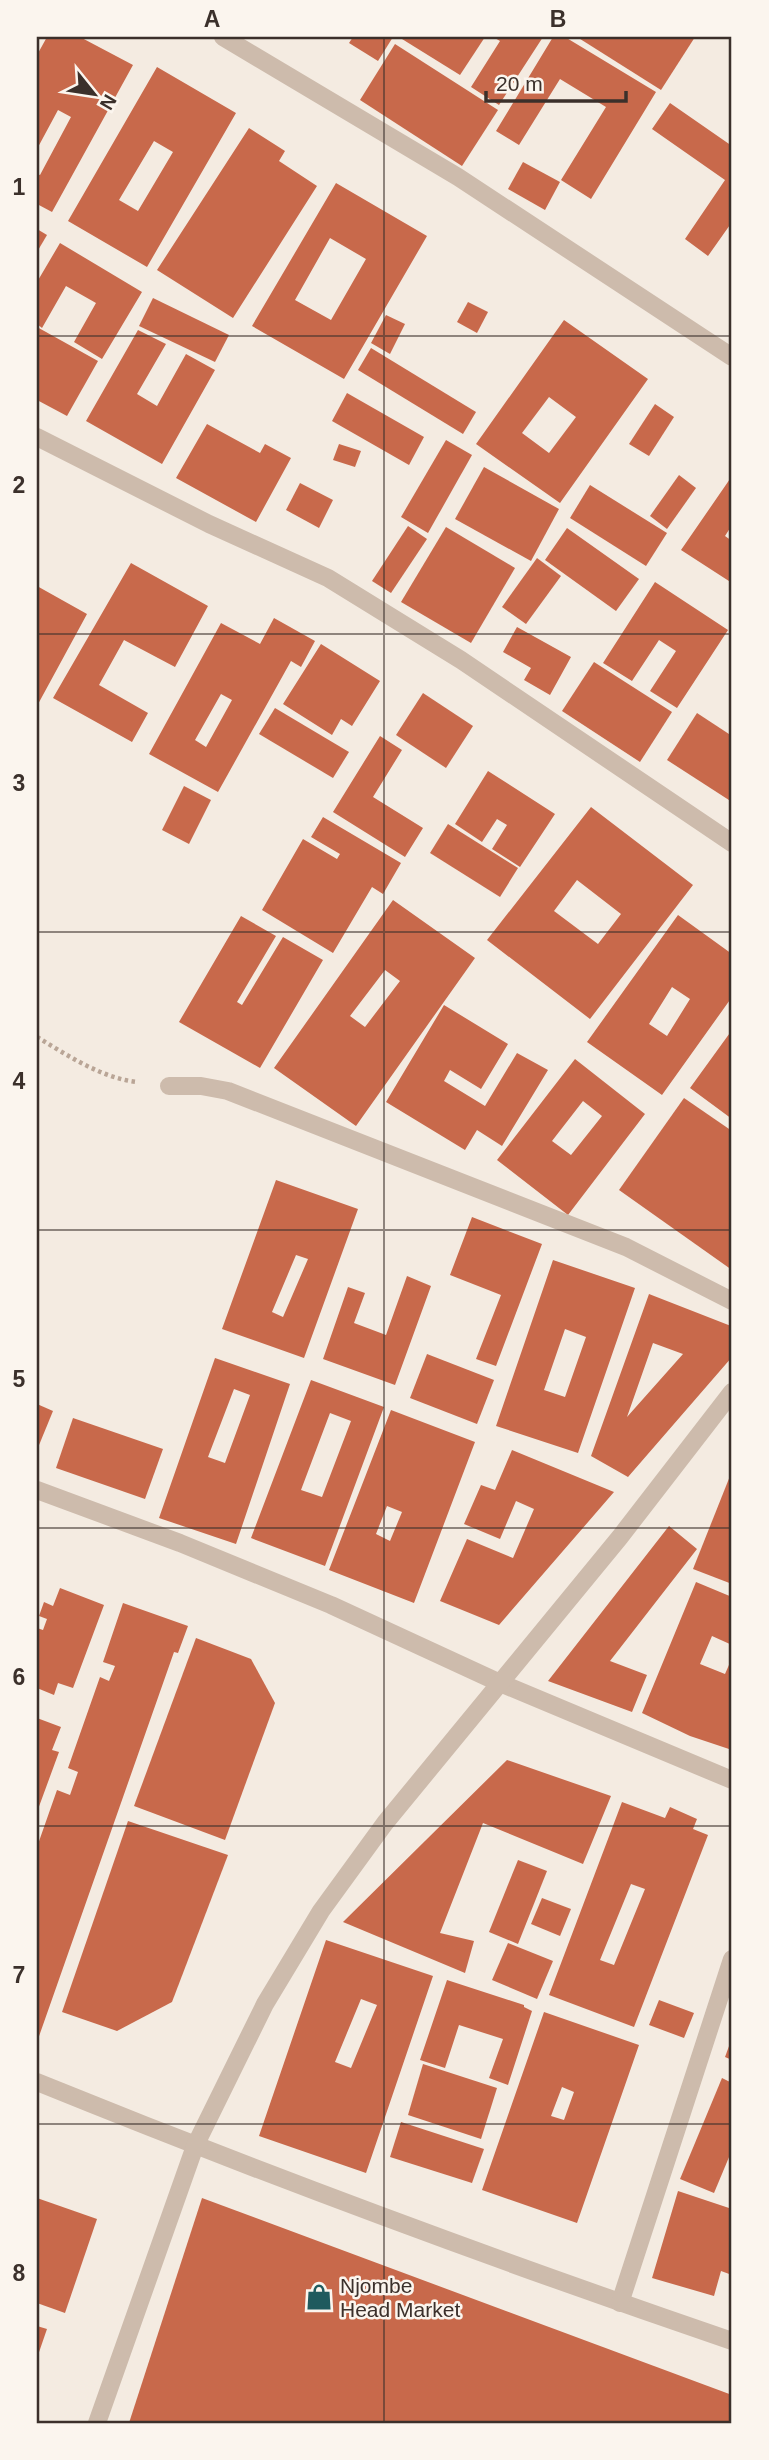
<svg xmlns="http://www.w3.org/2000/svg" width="769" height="2460" viewBox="0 0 769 2460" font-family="Helvetica,sans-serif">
	<rect width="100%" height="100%" fill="#f4ebe1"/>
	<g fill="#c8694b" fill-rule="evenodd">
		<path d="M47 37H80L133 65 52 212 37 204V174L40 175 71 117 58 110 37 149V55Z"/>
		<path d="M353 37H393L378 61 349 43Z"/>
		<path d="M403 37H485L460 75 402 39Z"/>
		<path d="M493 37H543L499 105 471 87 500 41Z"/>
		<path d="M553 37H565L656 92 591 199 561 180 606 107 560 79 519 145 496 131Z"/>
		<path d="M577 37H695L661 90Z"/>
		<path d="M395 44 498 110 462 166 360 100Z"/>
		<path d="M157 67 236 113 147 267 68 221ZM154 141 173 152 138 211 119 200Z"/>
		<path d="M670 103 732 146V222L708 256 685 239 725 180 652 129Z"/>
		<path d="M249 128 285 151 279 161 317 186 233 318 157 270Z"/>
		<path d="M523 162 560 182 545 210 508 189Z"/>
		<path d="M336 183 427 236 344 379 252 326ZM330 238 366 259 331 320 295 300Z"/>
		<path d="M37 229 47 235 37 252Z"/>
		<path d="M60 243 142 292 102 359 74 342 96 303 66 286 42 328 37 324V282Z"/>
		<path d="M153 298 229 335 215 362 139 326Z"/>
		<path d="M468 302 488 312 477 333 457 322Z"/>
		<path d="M386 315 405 324 390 354 371 343Z"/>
		<path d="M564 320 648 379 560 503 476 444ZM549 397 576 417 549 453 522 433Z"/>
		<path d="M37 327 98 361 67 416 37 400Z"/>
		<path d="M138 330 166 344 137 394 157 406 186 354 215 370 162 464 86 421Z"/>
		<path d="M371 348 476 412 463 434 358 370Z"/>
		<path d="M347 393 424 437 409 465 332 421Z"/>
		<path d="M655 404 674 417 649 456 629 444Z"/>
		<path d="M207 424 260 453 265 444 291 458 256 522 176 478Z"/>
		<path d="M446 440 472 455 428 533 401 517Z"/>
		<path d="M339 444 361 451 355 467 333 460Z"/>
		<path d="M484 467 559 509 531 561 455 519Z"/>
		<path d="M679 475 696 488 667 529 650 516Z"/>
		<path d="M732 476V525L725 536 732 541V583L681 550Z"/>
		<path d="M300 483 333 500 319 528 286 510Z"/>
		<path d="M590 485 667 533 646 566 570 518Z"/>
		<path d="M408 526 427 539 391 593 372 581Z"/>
		<path d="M446 527 515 568 471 643 401 602Z"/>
		<path d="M567 528 639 579 616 611 545 560Z"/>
		<path d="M537 558 561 576 526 624 502 607Z"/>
		<path d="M131 563 208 606 175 667 124 640 99 685 148 713 132 742 53 698Z"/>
		<path d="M655 582 728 630 677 708 650 691 676 651 659 640 632 681 603 663Z"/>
		<path d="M37 586 87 614 37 706 38 623Z"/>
		<path d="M274 618 315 641 301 667 291 661 218 792 149 754 221 623 260 644ZM221 694 232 700 206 747 195 740Z"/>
		<path d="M517 627 571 657 550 695 524 680 531 668 503 652Z"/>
		<path d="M321 644 380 681 352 726 341 719 332 735 283 704Z"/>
		<path d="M594 662 672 712 640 762 562 711Z"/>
		<path d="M423 693 473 726 446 768 396 735Z"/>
		<path d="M275 708 349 752 333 778 259 734Z"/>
		<path d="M697 713 732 736V802L667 760Z"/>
		<path d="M380 736 402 750 373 797 423 828 405 857 333 812Z"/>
		<path d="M488 771 555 814 520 867 492 849 507 825 497 819 482 842 455 824Z"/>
		<path d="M184 786 211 800 189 844 162 830Z"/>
		<path d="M591 807 693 885 590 1019 487 940ZM577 880 621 914 598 944 554 911Z"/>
		<path d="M323 817 401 863 383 894 372 887 333 953 262 910 303 839 337 859 340 854 311 837Z"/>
		<path d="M448 824 518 868 500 897 430 853Z"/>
		<path d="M393 900 475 958 356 1126 274 1068ZM385 970 400 981 365 1027 350 1016Z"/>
		<path d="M678 915 732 954V997L662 1095 587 1042ZM672 987 690 999 667 1036 649 1024Z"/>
		<path d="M241 916 276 936 237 1002 242 1005 283 937 323 960 260 1068 179 1022Z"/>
		<path d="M444 1005 508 1044 481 1089 450 1070 444 1081 485 1106 517 1053 548 1070 502 1146 477 1130 465 1150 386 1102Z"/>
		<path d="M732 1030 731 1067 732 1119 690 1088Z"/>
		<path d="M575 1059 645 1114 568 1215 497 1160ZM583 1101 602 1116 571 1155 552 1141Z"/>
		<path d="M684 1098 732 1131V1270L619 1190Z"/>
		<path d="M276 1180 358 1209 304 1358 222 1329ZM296 1255 308 1259 283 1317 272 1312Z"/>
		<path d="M472 1217 542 1244 496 1366 476 1359 501 1295 450 1275Z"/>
		<path d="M553 1260 635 1288 578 1453 496 1426ZM565 1329 586 1337 565 1397 544 1390Z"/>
		<path d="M407 1276 431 1286 395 1385 323 1359 348 1287 365 1293 354 1323 386 1335Z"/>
		<path d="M649 1294 731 1326 732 1357 628 1477 591 1456ZM653 1343 683 1354 627 1417Z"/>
		<path d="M427 1354 494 1380 477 1424 410 1398Z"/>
		<path d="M215 1358 290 1384 236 1544 159 1518ZM234 1389 250 1395 225 1463 208 1457Z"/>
		<path d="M311 1380 384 1407 325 1566 251 1538ZM330 1413 351 1421 322 1497 301 1490Z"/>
		<path d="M37 1404 53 1411 37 1450Z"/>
		<path d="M391 1410 475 1442 414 1603 329 1570ZM387 1506 402 1512 390 1541 376 1534Z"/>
		<path d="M73 1418 163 1449 145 1499 56 1468Z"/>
		<path d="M512 1450 614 1492 499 1625 440 1601 467 1539 513 1558 534 1509 516 1501 500 1539 464 1524 481 1485 495 1490Z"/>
		<path d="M732 1471V1584L693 1569Z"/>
		<path d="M669 1526 697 1549 610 1661 647 1675 632 1712 548 1681Z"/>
		<path d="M696 1582 732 1597V1645L712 1636 700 1664 725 1674 732 1658V1750L690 1736 642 1713Z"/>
		<path d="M60 1588 104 1605 73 1688 58 1683 54 1695 37 1688V1628L43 1630 47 1619 39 1616 44 1602 53 1606Z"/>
		<path d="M123 1603 188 1626 178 1653 174 1652 37 2042V1847L57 1790 70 1795 78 1772 68 1768 100 1677 109 1681 115 1666 103 1662Z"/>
		<path d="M196 1638 251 1659 275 1703 225 1840 134 1806Z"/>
		<path d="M37 1718 61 1727 52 1750 59 1752 37 1812Z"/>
		<path d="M507 1760 611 1796 583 1864 483 1823 440 1933 474 1941 465 1973 343 1922Z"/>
		<path d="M622 1802 665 1818 670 1807 697 1819 693 1829 708 1835 634 2027 549 1995ZM631 1884 645 1889 614 1965 600 1960Z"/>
		<path d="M128 1821 228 1855 172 2002 117 2031 62 2012Z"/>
		<path d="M518 1860 547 1871 518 1944 489 1932Z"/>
		<path d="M542 1898 571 1909 560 1936 531 1924Z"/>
		<path d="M326 1940 433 1976 366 2173 259 2136ZM361 1999 377 2005 351 2068 335 2062Z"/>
		<path d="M508 1943 553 1961 537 1999 492 1980Z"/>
		<path d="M447 1980 524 2005V2007L532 2011 508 2085 489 2078 503 2039 459 2025 445 2068 420 2060Z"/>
		<path d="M659 2000 694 2013 684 2038 649 2025Z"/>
		<path d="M544 2012 639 2045 577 2223 482 2190ZM562 2087 574 2092 564 2120 551 2116Z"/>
		<path d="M732 2038V2060L725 2057Z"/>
		<path d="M423 2064 497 2088 481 2139 408 2115Z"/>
		<path d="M722 2078 732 2083V2150L714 2193 680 2179Z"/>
		<path d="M401 2122 484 2149 472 2183 390 2157Z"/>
		<path d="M678 2191 732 2209V2275L721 2271 714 2296 652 2278Z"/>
		<path d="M37 2198 97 2219 65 2313 37 2303Z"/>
		<path d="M202 2198 732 2395V2423H129Z"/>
		<path d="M37 2326 47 2329 37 2358Z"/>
	</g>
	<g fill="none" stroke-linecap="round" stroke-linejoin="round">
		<path stroke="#b9a596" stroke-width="4.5" stroke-dasharray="3.5 3.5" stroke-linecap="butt" d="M37 1037C67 1055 101 1078 137 1082"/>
		<g stroke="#cdbbac" stroke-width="18">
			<path d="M223 37 458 177 732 357"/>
			<path d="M37 437 209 524 328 578 461 660 732 843"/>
			<path d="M169 1086H201L228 1091 626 1247 732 1301"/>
			<path d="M37 1490 180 1543 331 1605 500 1683 732 1780"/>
			<path d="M37 2082C266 2175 498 2261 732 2341"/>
			<path d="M620 2303 732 1959"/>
			<path d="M97 2423 195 2146 265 2004 321 1911 385 1823 620 1537 732 1392"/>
		</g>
	</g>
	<path fill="none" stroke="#3b302b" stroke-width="2" stroke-opacity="0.55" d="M384 37V2423M37 336H732M37 634H732M37 932H732M37 1230H732M37 1528H732M37 1826H732M37 2124H732"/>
	<defs>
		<g id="shop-bare" transform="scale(2.1)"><path d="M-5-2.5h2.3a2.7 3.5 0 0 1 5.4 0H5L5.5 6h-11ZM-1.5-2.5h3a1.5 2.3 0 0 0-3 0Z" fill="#1f5a5e" stroke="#fbf5ee" stroke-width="2.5" paint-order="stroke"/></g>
	</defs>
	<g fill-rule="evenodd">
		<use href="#shop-bare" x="319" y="2297"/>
	</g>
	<g text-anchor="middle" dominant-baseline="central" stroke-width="5" stroke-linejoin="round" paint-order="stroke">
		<g font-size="21" fill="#3b302b" stroke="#fbf5ee" text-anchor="start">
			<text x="340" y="2285">Njombe<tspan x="340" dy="24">Head Market</tspan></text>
		</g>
	</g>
	<rect width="769" height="2460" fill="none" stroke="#fbf5ee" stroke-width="77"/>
	<g transform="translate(94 94) rotate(120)" stroke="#fbf5ee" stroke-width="5" paint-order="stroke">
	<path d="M0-5L12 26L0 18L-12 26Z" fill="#3b302b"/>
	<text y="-10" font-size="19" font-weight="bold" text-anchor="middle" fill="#3b302b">N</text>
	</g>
	<path d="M486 91v10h140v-10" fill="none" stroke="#3b302b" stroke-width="3.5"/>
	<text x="496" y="91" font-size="21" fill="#3b302b" stroke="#fbf5ee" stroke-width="5" paint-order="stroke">20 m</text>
	<rect x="38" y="38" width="692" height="2384" fill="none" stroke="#3b302b" stroke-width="2.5"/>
	<g font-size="23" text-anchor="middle" font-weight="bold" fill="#3b302b">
		<text x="212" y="27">A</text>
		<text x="558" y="27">B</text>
		<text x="19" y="195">1</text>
		<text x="19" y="493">2</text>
		<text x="19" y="791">3</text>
		<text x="19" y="1089">4</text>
		<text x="19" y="1387">5</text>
		<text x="19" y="1685">6</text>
		<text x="19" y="1983">7</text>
		<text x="19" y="2281">8</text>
	</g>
</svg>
